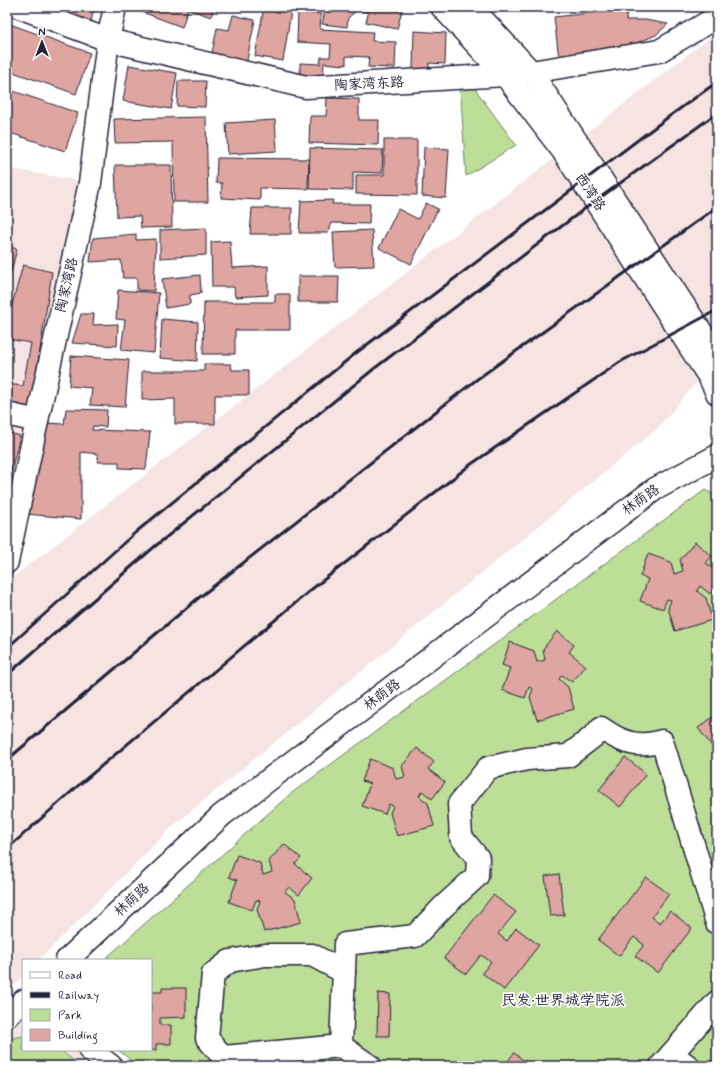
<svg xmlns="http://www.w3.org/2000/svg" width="724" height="1073" viewBox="0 0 724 1073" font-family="Mynerve,'LXGW WenKai TC',sans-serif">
	<rect width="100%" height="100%" fill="#fff"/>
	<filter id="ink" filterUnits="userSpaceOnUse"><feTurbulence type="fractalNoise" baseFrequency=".025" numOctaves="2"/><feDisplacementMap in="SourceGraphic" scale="8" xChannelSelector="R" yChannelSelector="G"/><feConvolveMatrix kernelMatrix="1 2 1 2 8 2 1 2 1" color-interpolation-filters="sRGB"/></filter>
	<g filter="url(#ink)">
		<g fill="#f5e4e2">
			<path d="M717 32V358L658 428 174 825 39 960H23V976L7 993V582Z"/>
			<path d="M7 168 90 183 7 520Z"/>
			<path d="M23 1001V1050H90L111 1066H7V1016Z"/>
		</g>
		<g fill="#bdde97" stroke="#708069">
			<path d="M470 82 516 145 466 176 460 83Z"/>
			<path d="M705 490 717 496V1066H138L118 1050H151V960H104L289 795Z"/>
			<path d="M23 1036V1050H60L80 1066H7V1045L13 1038Z"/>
		</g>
		<g fill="#dfa5a0" stroke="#22223b">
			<path d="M58 7H94L90 27 55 14Z"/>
			<path d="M134 7H214L211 17 188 9 182 27 134 9Z"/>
			<path d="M264 7 291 12 283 61 255 56Z"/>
			<path d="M326 7H368L367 12 357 10 348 18 347 27 322 24Z"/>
			<path d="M370 7H403L397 29 366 22Z"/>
			<path d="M651 7H707L706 12Z"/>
			<path d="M627 9 626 20H645L668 24 656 35 617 51 559 59 554 17Z"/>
			<path d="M298 12 321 14 320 29 373 32 372 41 396 42 395 68 368 67 369 57 346 56V65L324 63 323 78 300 77V63L320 64 321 57H330L331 44 297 42Z"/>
			<path d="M233 15 255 20 246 65 211 58 217 28 229 30Z"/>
			<path d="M7 23 90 53 76 94 7 70Z"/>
			<path d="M414 31 446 33 445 64 429 63V69H413Z"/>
			<path d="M129 65 177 73 171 109 123 101Z"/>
			<path d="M178 81H206L205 107 177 106Z"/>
			<path d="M7 89 78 113 65 151 7 132Z"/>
			<path d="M327 98 359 99V120H379L378 145 309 143 310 116H326Z"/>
			<path d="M206 117 208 202H174L173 142 115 143 114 119Z"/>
			<path d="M275 120 277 151 228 154 226 123Z"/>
			<path d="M384 140H417V195L356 194V175H384Z"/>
			<path d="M424 147 449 149 446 198 422 196Z"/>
			<path d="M310 148 383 150 382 173 353 172V190L309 189Z"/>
			<path d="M217 158 309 159 308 189 260 188V200L221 198 222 183H216Z"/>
			<path d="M115 165H171L172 227 141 228 140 216 117 217Z"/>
			<path d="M333 200 332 204H370L369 224 332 223 328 233H299L301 201Z"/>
			<path d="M426 203 438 209 411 264 379 248 398 209 418 219Z"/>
			<path d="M252 208H292L291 234H250Z"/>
			<path d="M206 228V255L160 258V230Z"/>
			<path d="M372 230 374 266 335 267 333 232Z"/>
			<path d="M136 234V240L156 239 154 291 137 290V278H123L121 260 90 262 93 238Z"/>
			<path d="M230 241 232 268 268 266V295L235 297 234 287H212L211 242Z"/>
			<path d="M7 246 17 249 7 287Z"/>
			<path d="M23 265 52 272 31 408 7 409V384L23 386 31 343 7 339V323Z"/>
			<path d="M200 275 201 293 190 295V304L166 308 162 279Z"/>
			<path d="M298 276H339L338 302H298Z"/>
			<path d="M118 290 159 293 154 353 121 350 125 320 116 319Z"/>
			<path d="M275 294H290V330H235V354H203L204 302H275Z"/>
			<path d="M81 314H94L93 325 118 324 117 346 72 343Z"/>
			<path d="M162 319 198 322 197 361 160 358Z"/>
			<path d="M71 356 129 360 125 407 90 405 92 388 69 386Z"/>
			<path d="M204 364H231L232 370H249V395H215V424H175V399L142 400V371H204Z"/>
			<path d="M66 409 107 410 106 427 93 426 92 430 150 432 146 469 119 468V462H98V454L81 452V519L26 514 46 423 64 424Z"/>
			<path d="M7 432 20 436 7 488Z"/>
			<path d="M695 542 712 556 706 563 717 572V585L710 594 700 586 697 591 706 598 712 620 675 631 668 608 671 600 667 599 663 609 640 601 648 579 640 576 648 554 671 562 674 574 683 571 680 560Z"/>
			<path d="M557 631 574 645 569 652 586 666 572 682 562 675 559 679 568 687 574 709 537 720 530 697 533 689 529 687 525 698 502 690 510 668 502 665 510 642 534 651 537 662 545 660 543 649Z"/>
			<path d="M717 714V762H716V741L711 745 698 728Z"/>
			<path d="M417 748 434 762 428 769 445 782 432 799 422 791 419 796 428 803 434 826 397 836 390 813 393 806 389 804 385 814 362 806 370 784 362 781 370 759 393 768 396 779 405 777 402 766Z"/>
			<path d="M625 757 646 774 620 807 599 790Z"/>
			<rect x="714" y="771" width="3" height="15"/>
			<path d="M284 844 301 858 295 864 312 878 299 895 289 887 285 892 295 899 301 922 264 932 257 909 260 901 256 900 252 910 229 902 237 880 229 877 237 855 260 863 263 875 272 872 269 861Z"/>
			<path d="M559 874 564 915 550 916 545 876Z"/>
			<path d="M646 877 669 894 652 917 660 923 670 911 692 928 658 973 635 956 644 945 634 937 619 956 598 940Z"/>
			<path d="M493 895 516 912 498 934 507 941 516 928 539 945 504 990 482 973 491 962 481 955 466 974 444 958Z"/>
			<path d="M162 988H186V1017L160 1018V1025H171V1044H156V1050H151V992H162Z"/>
			<path d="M378 993 390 994 389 1036H377Z"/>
			<path d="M514 1053 531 1066H504Z"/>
			<path d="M717 1055V1066H710L709 1065Z"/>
		</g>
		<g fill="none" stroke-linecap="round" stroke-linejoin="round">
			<g stroke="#22223b" stroke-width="25">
				<g id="minor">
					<path d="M19 7 108 40 306 87 505 75 531 72 659 51 712 20 717 15"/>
					<path d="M7 414 37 421"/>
					<path d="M7 562 37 421 90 183 108 40 115 7"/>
					<path d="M67 960 222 815 655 489 717 456"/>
					<path d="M7 1016 23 1001"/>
					<path d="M341 1046 223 1057 207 1038 213 974 230 961 265 955H312L344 972"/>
					<path d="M90 1050 111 1066"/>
					<path d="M672 1054 688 1066"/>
					<path d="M370 1066 341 1046 345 944 415 936 444 906 477 876 478 858 461 837 459 804 488 768 527 759 568 756 594 736 601 728C614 737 629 746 646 744 651 744 657 742 662 741L717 923"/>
					<path d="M661 1066 717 1002"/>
				</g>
			</g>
			<g stroke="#22223b" stroke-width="25">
				<g id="major">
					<path d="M442 7 505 75 563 151 710 378 717 393"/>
					<path d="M471 7 531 72 717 356"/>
				</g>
			</g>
			<use href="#minor" stroke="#fff" stroke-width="22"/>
			<use href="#major" stroke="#fff" stroke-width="22"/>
			<g stroke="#22223b" stroke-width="3">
				<path d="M7 648 136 532 356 353 667 118 717 82"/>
				<path d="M7 675 153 548 375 368 583 210 717 113"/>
				<path d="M7 760 196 600 476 380 717 207"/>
				<path d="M7 849 80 784 312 589 470 465 620 362 717 310"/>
			</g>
		</g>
	</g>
	<g text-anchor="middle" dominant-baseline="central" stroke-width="3.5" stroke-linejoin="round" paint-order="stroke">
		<g font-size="14" fill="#22223b" stroke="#fff">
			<text transform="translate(369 84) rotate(-3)">陶家湾东路</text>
			<text transform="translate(590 192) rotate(57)">西湾路</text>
			<text transform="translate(67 285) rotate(-77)">陶家湾路</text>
			<text transform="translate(641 500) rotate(-35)">林荫路</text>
			<text transform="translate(382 695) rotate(-37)">林荫路</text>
			<text transform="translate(132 900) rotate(-43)">林荫路</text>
		</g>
		<g font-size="15" fill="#22223b" stroke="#fff">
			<text x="563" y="1001">民发·世界城学院派</text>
		</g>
	</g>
	<rect width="724" height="1073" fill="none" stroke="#fff" stroke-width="24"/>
	<rect x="12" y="12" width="700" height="1049" fill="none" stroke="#22223b" stroke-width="1.5" filter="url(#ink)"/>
	<rect x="22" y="959" width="130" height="92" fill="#ffffff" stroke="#a7a7b1"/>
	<rect x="30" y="972" width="20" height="6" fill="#ffffff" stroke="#a7a7b1"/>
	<text x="58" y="979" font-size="12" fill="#22223b">Road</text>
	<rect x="30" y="992" width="20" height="6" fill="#22223b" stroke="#a7a7b1"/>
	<text x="58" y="999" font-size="12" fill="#22223b">Railway</text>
	<rect x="30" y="1009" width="20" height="12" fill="#bdde97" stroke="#a7a7b1"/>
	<text x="58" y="1019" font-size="12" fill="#22223b">Park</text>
	<rect x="30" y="1029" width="20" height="12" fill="#dfa5a0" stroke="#a7a7b1"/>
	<text x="58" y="1039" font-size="12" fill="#22223b">Building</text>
	<g transform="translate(42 42)" stroke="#ffffff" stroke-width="3" paint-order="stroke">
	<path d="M0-3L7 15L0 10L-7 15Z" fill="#22223b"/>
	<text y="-6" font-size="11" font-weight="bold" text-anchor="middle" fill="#22223b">N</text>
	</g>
</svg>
